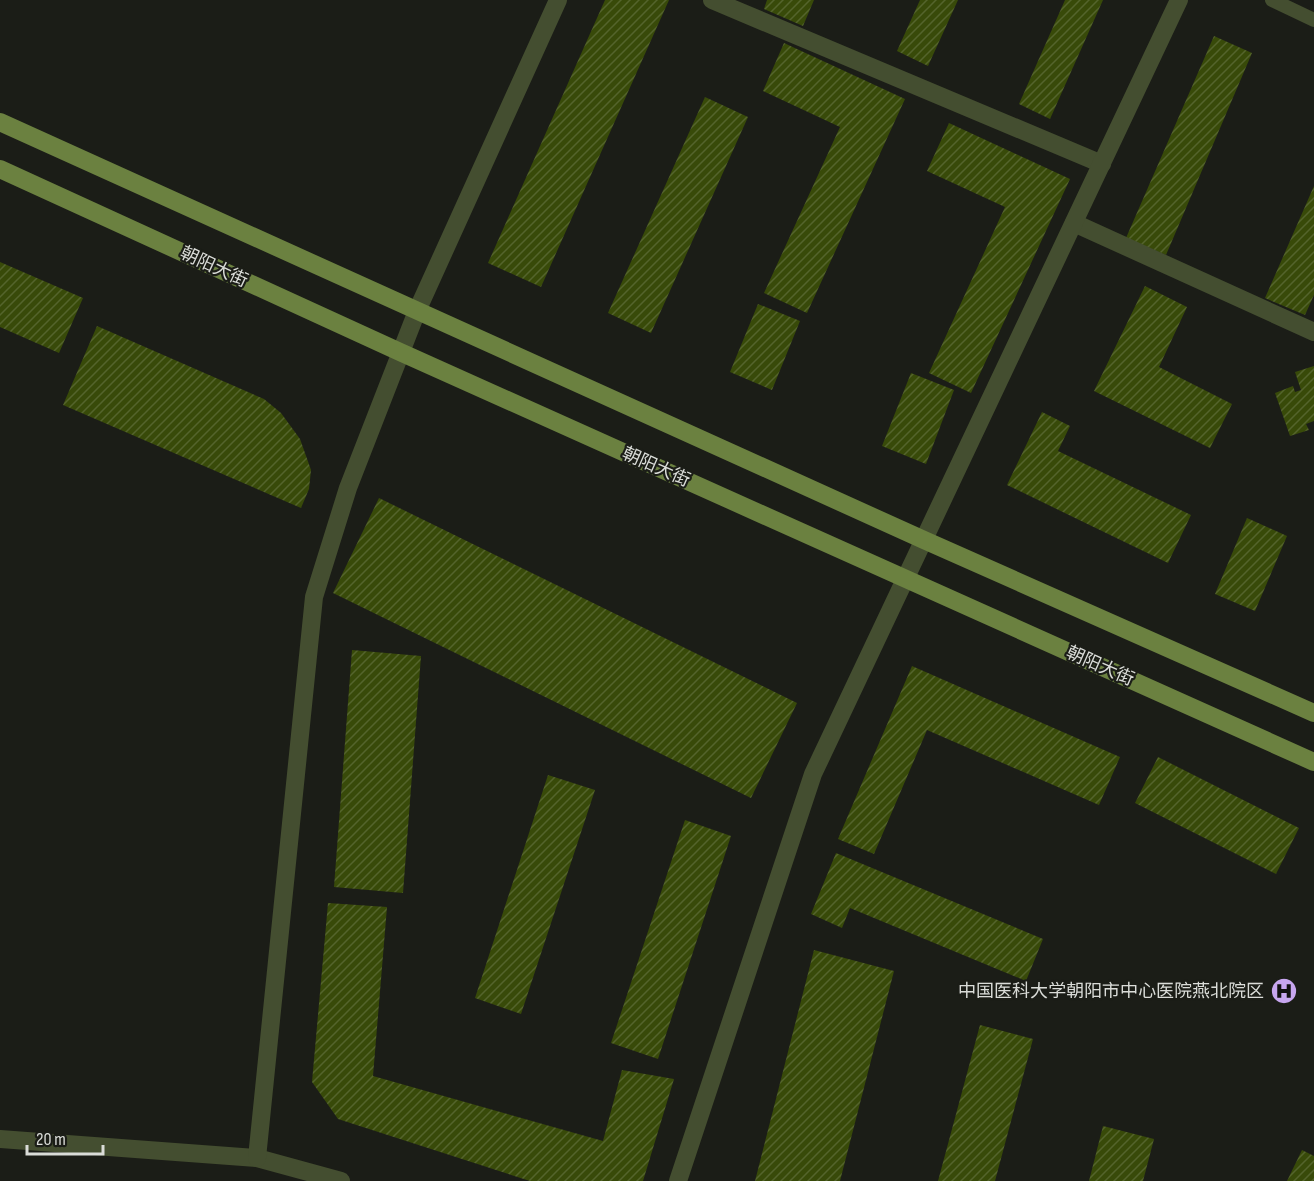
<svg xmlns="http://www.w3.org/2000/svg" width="1314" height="1181" viewBox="0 0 1314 1181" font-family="'Sofia Sans Condensed','Noto Sans SC',sans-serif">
	<defs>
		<pattern id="building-hatch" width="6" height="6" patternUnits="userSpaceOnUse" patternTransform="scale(1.5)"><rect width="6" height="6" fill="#384a09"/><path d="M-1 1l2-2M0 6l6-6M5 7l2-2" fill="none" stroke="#54642c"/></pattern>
	</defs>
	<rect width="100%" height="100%" fill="#1b1d17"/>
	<g fill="url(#building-hatch)">
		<path d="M605 0H669L541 287 488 263Z"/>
		<path d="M767 0H814L803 26 764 9Z"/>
		<path d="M920 0H958L928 66 897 51Z"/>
		<path d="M1065 0H1103L1050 119 1019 104Z"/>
		<path d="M1214 36 1252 53 1166 255 1126 238Z"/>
		<path d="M784 43 905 99 807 313 764 293 840 127 763 91Z"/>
		<path d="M705 97 748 117 651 333 608 313Z"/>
		<path d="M949 123 1070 179 971 393 929 373 1005 207 927 171Z"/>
		<path d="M1314 186V295L1305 315 1265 298Z"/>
		<path d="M0 262 83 298 59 353 0 327Z"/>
		<path d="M1145 286 1187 307 1159 367 1232 404 1210 448 1094 391Z"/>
		<path d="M758 304 800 321 772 390 730 372Z"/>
		<path d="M97 326 264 399 281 413 300 439 311 470 309 489 301 508 63 405Z"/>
		<path d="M1314 366V421L1306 424 1309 430 1290 436 1275 393 1293 386 1295 392 1301 390 1295 372Z"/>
		<path d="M911 373 954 390 926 464 882 446Z"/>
		<path d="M1042 412 1070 426 1058 451 1191 515 1168 563 1007 485Z"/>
		<path d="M379 498 797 703 751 798 333 593Z"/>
		<path d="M1247 518 1287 536 1255 611 1215 594Z"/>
		<path d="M352 650 421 656 403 893 334 887Z"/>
		<path d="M912 666 1120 757 1099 805 927 730 874 854 838 839Z"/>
		<path d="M1158 757 1299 828 1276 874 1135 803Z"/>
		<path d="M548 775 595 790 521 1014 475 998Z"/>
		<path d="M685 820 731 836 658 1059 611 1043Z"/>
		<path d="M836 853 1043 939 1026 981 850 908 842 928 811 914Z"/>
		<path d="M328 903 387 907 373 1076 603 1141 622 1070 674 1079 643 1181H530L338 1119 312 1082Z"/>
		<path d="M814 950 894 971 840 1181H755Z"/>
		<path d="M980 1025 1033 1039 995 1181H938Z"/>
		<path d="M1103 1126 1154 1139 1143 1181H1089Z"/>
		<path d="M1302 1150 1314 1156V1181H1287Z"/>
	</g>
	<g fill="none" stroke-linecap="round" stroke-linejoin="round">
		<path stroke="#444e30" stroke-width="14" d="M1272 0 1314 20"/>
		<g stroke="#444e30" stroke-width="18">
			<path d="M712 0 1102 164"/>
			<path d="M1074 223 1314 332"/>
			<path d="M0 1139 257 1158 341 1181"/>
			<path d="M257 1158 314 597 348 488 417 311 558 0"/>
			<path d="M678 1181 813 774 1179 0"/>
		</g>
		<g stroke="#6b8140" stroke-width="18">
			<path d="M0 122 924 540 1314 713"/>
			<path d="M0 169 400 352 1314 762"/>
		</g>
	</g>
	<defs>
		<g id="hospital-disc" transform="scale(1.35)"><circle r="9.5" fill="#c7a6ef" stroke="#1b1d17"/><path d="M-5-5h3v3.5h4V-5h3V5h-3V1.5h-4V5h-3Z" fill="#111"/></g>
	</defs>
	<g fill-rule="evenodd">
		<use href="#hospital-disc" x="1284" y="991"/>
	</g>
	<g text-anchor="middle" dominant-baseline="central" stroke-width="4.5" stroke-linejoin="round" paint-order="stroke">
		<g font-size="18" fill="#dadcd8" stroke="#1b1d17">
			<text transform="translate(214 267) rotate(25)">朝阳大街</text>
			<text transform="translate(656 467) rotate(24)">朝阳大街</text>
			<text transform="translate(1100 666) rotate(24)">朝阳大街</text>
		</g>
		<g font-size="18" fill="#dadcd8" stroke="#1b1d17" text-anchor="end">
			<text x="1264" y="991">中国医科大学朝阳市中心医院燕北院区</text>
		</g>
	</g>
	<path d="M27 1145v9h76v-9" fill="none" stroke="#dadcd8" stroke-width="3"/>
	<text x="36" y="1145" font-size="18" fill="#dadcd8" stroke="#1b1d17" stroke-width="4.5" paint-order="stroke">20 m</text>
</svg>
